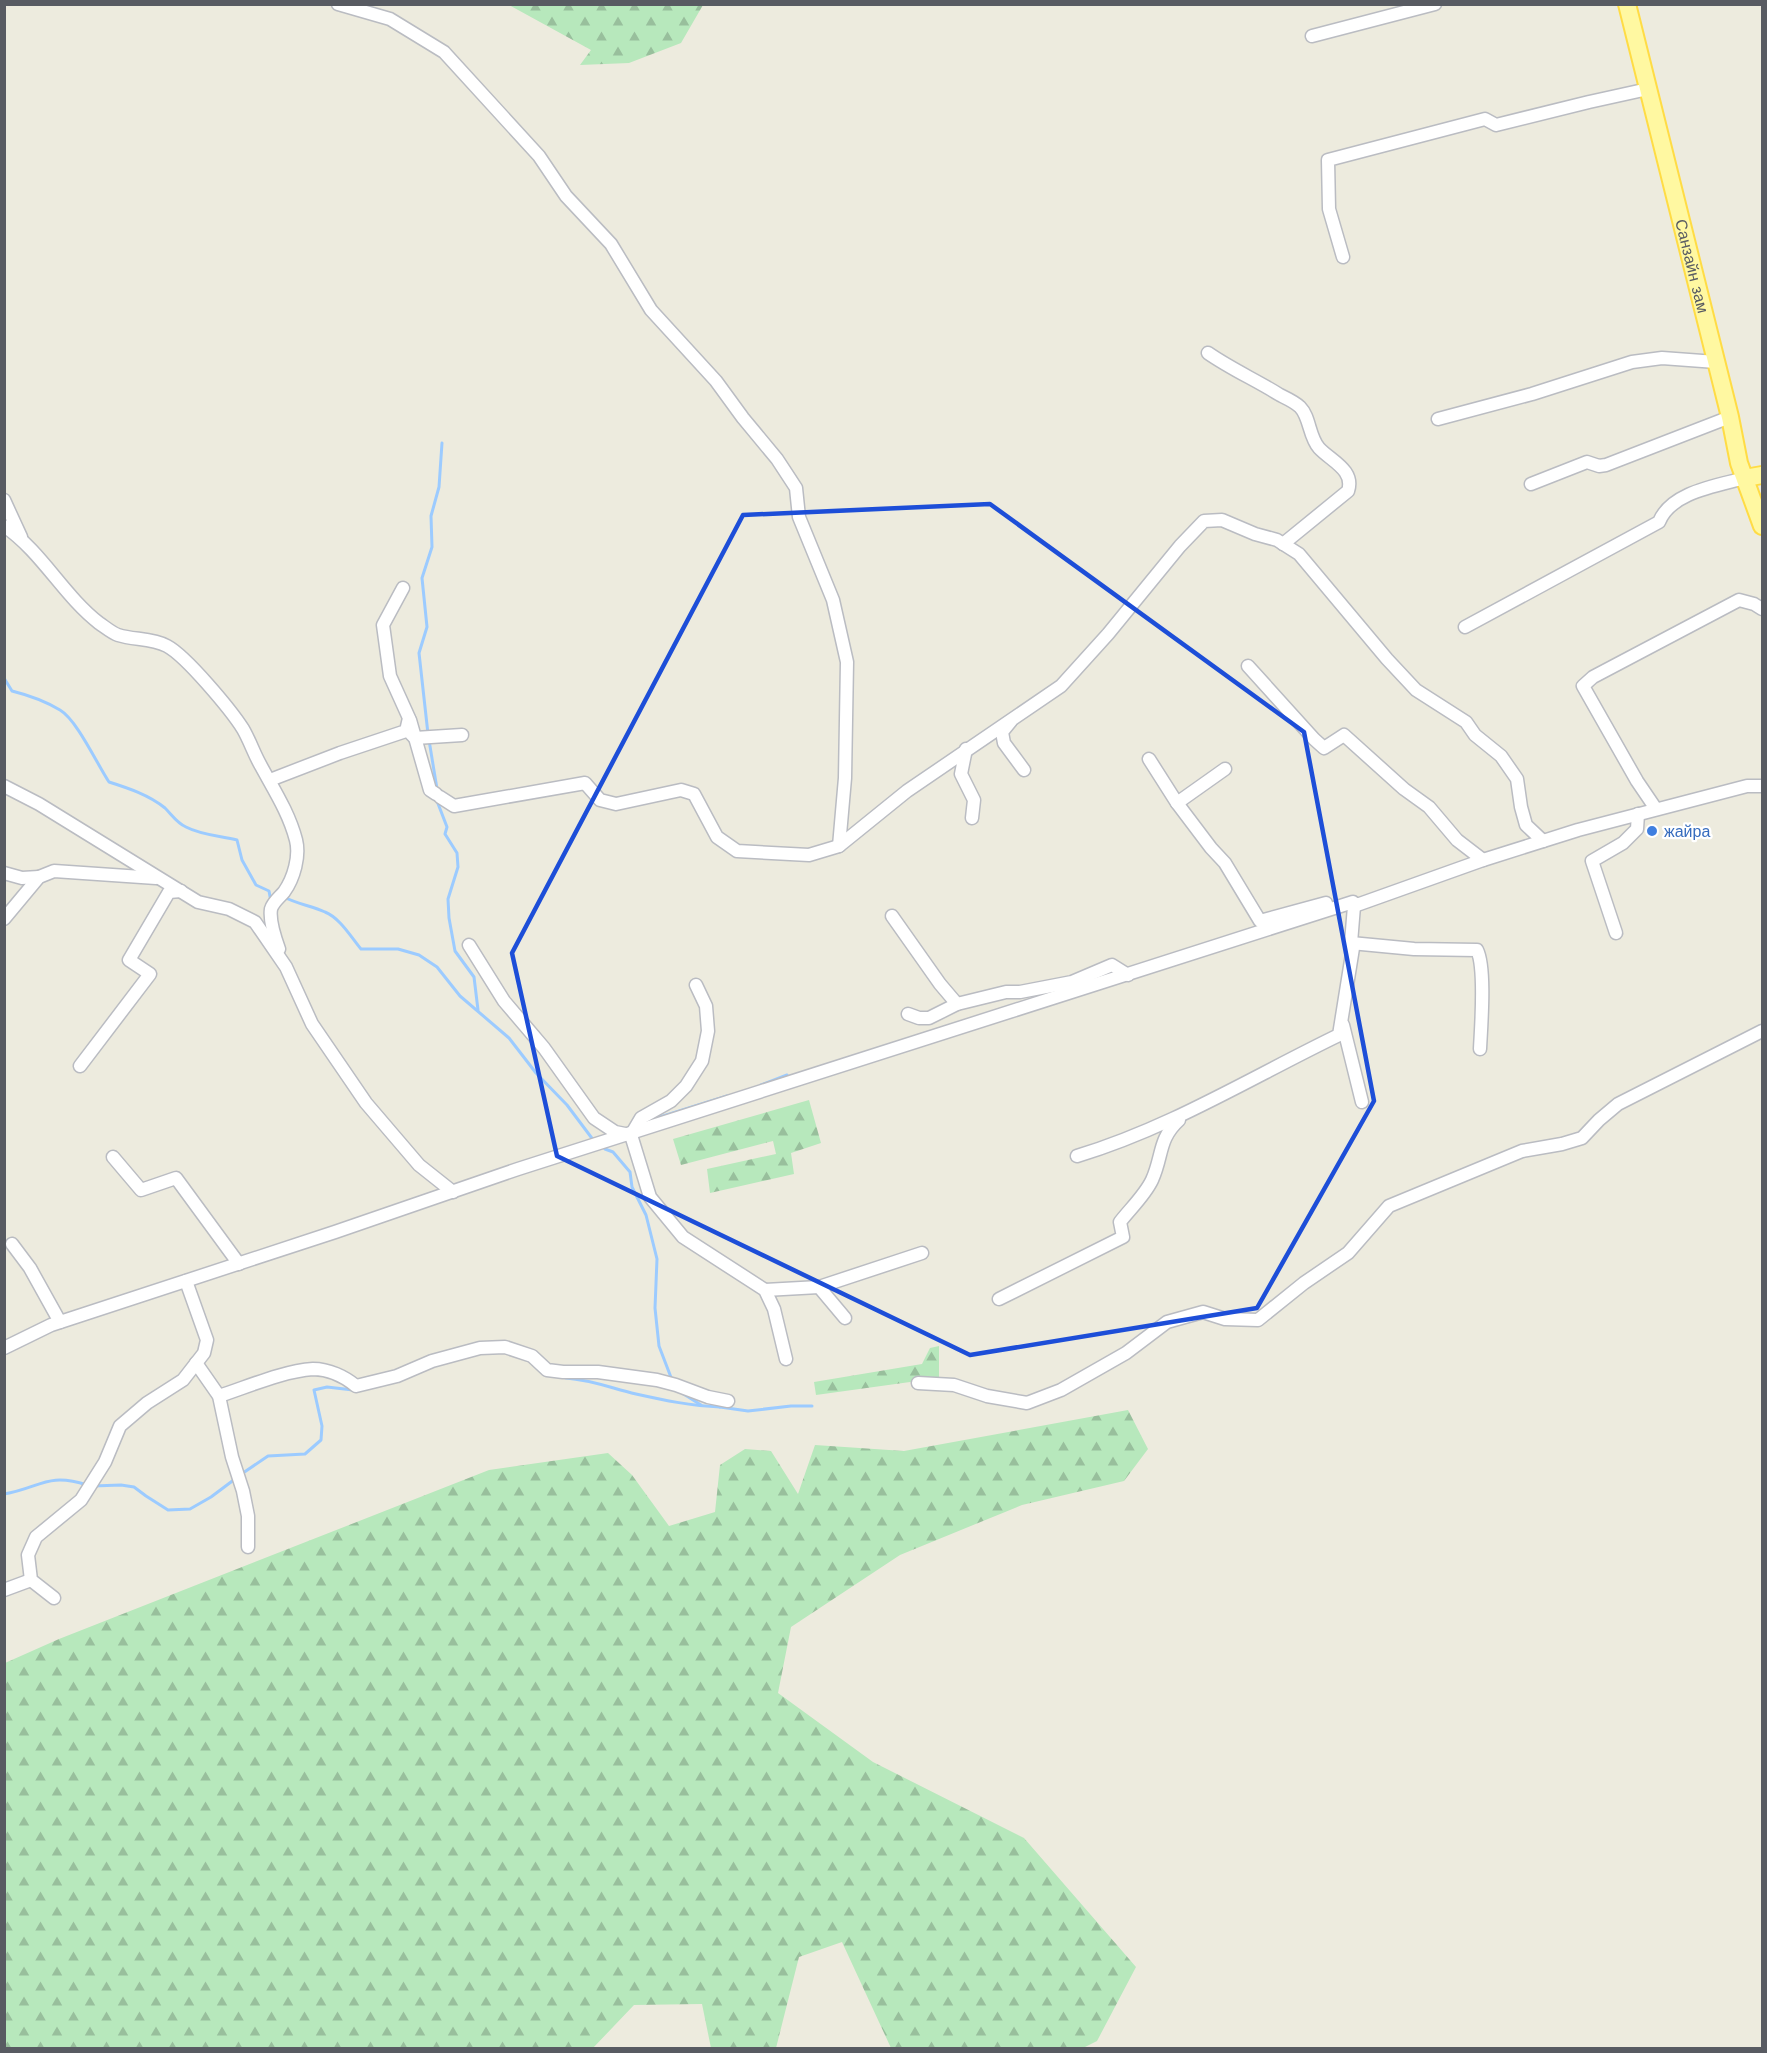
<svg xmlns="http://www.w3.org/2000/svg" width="1767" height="2053" viewBox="0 0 1767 2053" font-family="'Work Sans',sans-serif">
	<defs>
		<pattern id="forest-firs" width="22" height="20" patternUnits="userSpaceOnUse" patternTransform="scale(1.5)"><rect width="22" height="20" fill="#b7e8bc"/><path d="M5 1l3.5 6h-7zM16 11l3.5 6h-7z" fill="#98bf9c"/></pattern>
	</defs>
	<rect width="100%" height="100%" fill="#edebde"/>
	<g fill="url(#forest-firs)">
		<path d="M509 5H703L681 43 629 63 580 65 591 50Z"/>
		<path d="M809 1100 821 1143 791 1153 794 1174 710 1193 707 1169 776 1154 773 1141 681 1165 673 1139Z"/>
		<path d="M939 1346V1378L816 1395 814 1382 922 1364 930 1348Z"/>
		<path d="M1128 1410 1148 1449 1124 1481 1022 1505 900 1555 791 1627 778 1693 873 1762 1024 1838 1136 1967 1097 2041 1083 2048H891L842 1942 799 1957 776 2048H711L702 2004 634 2005 593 2048H5V1663L59 1639 489 1470 608 1453 632 1475 669 1526 715 1512 720 1465 745 1449 771 1451 798 1494 815 1445 904 1451Z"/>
	</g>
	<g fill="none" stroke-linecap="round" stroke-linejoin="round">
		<g stroke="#9ccbff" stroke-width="3">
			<path d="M4 678 12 691C28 695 45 701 60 710 77 720 97 764 109 782 128 788 149 795 165 808 172 815 177 823 186 827 201 835 221 836 237 840L242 860 256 885 269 891 271 902"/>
			<path d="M428 734 419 653 427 627 422 578 432 547 431 516 439 487 442 443"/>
			<path d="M429 740 437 789"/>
			<path d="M437 801 447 827 445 834 457 853 458 867 448 899 449 918 455 951 474 977 478 1010"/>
			<path d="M284 897C297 904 312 906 325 912 340 918 351 937 361 949H398L419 955 437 967 460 996 509 1038 536 1073 567 1105 594 1141 596 1140"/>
			<path d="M761 1085 787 1075"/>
			<path d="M644 1122 727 1096"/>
			<path d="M605 1149 613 1152 630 1172 632 1187 646 1215 657 1259 655 1308 659 1346 672 1380"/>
			<path d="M566 1378C592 1380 611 1388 636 1394 663 1400 691 1406 720 1407"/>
			<path d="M682 1393 701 1405"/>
			<path d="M720 1407 748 1411 791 1406H812"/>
			<path d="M240 1475 268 1456 305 1454 321 1440 322 1426 314 1390 327 1387 353 1390"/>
			<path d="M93 1486 121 1485 134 1487 146 1496 168 1510 190 1509 211 1497 235 1479"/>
			<path d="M4 1494C40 1488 47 1472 87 1485"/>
		</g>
		<g stroke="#babcc2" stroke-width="15">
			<g id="minor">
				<path d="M338 4 390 19 444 52 539 156 566 196 611 244 651 310 716 381 743 418 777 459 796 488 799 517 833 600 847 662 845 778 839 846"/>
				<path d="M1312 36 1435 4"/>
				<path d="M1343 257 1329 209 1328 160 1485 119 1496 125 1589 102 1648 89"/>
				<path d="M1208 353C1231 369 1256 380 1280 395 1286 398 1295 402 1300 407 1310 417 1309 437 1319 448 1331 461 1355 470 1348 491L1283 544"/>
				<path d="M1438 419 1532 394 1632 362 1662 358 1716 362"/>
				<path d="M1531 484 1587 462 1599 466 1606 465 1730 417"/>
				<path d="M4 500 21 537"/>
				<path d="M4 526C42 552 63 595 99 623 105 627 112 633 118 635 134 640 152 638 167 646 186 656 231 710 243 729 250 741 254 754 261 766 274 790 289 813 296 840 300 856 294 878 284 892 280 897 273 902 271 909 269 921 275 938 279 949"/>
				<path d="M1465 627 1659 522C1671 492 1716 486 1745 478"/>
				<path d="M1248 666 1314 739 1324 748 1344 735 1404 789 1429 807 1457 840 1483 860"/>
				<path d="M410 720 430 790 436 794"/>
				<path d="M1011 721 1002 732 1004 743 1024 770"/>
				<path d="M411 734 415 738 462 735"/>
				<path d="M966 749 961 774 974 800 972 818"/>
				<path d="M1149 759 1177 803 1211 848 1225 863 1260 921 1326 903"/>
				<path d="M270 780 340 753 406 731 409 718 390 676 383 625 403 588"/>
				<path d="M4 786 39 804 198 902 229 909 255 922 286 967 312 1024 366 1103 419 1165 453 1192"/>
				<path d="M440 797 454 806 585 783 600 800 616 804 681 790 694 794 717 837 737 851 809 855 839 846 907 791 1061 686 1108 634 1180 546 1204 521 1222 520 1255 534 1277 540 1299 554 1387 659 1416 690 1466 722 1475 735 1501 756 1517 779 1521 807 1526 825 1543 841"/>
				<path d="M1177 803 1225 769"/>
				<path d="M1656 809 1637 781 1583 686 1593 677 1739 600 1754 604 1762 609"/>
				<path d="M4 873 22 878 39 877"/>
				<path d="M892 916 940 984 957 1004"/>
				<path d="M4 919 39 877 54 871 156 878"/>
				<path d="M1616 933 1592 861 1623 843 1637 829 1638 814"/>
				<path d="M1351 943 1414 949 1477 950C1486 968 1481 1027 1480 1049"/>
				<path d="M469 945 504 1001 544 1048 594 1118 615 1132 630 1135"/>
				<path d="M696 985 706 1006 708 1031 702 1061 686 1086 671 1101 641 1118 631 1135 650 1197 683 1237 765 1290 774 1309 786 1359"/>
				<path d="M908 1014 919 1018H929L957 1004 1006 992H1020L1072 982 1112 965 1128 975"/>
				<path d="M1343 1025 1362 1102"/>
				<path d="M80 1066 150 974 129 960 169 892 181 891"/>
				<path d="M1077 1156C1170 1128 1252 1077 1339 1035L1353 948 1351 943 1354 906"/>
				<path d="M113 1157 141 1190 176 1178 239 1264"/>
				<path d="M12 1244 30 1268 60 1322"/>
				<path d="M819 1287 845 1318"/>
				<path d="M765 1290 819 1287 922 1253"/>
				<path d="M999 1299 1123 1237 1120 1222C1130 1209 1145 1195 1152 1180 1163 1156 1158 1139 1179 1120"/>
				<path d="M4 1348 51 1325 335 1232 518 1169 1353 902 1354 906 1483 860 1578 830 1747 786H1762"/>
				<path d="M196 1363 219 1396 232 1457 243 1491 248 1516V1547"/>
				<path d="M918 1383 954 1385 987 1396 1027 1403 1061 1390 1126 1353 1167 1322 1203 1312 1225 1319 1258 1320 1304 1283 1348 1253 1389 1206 1522 1151 1562 1144 1582 1138 1599 1120 1618 1104 1762 1031"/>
				<path d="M219 1396C247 1387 283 1371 313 1369 329 1369 345 1377 356 1386L397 1376 432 1361 480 1348 505 1347 532 1356 547 1370 563 1372H598L657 1380 676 1385 708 1397 728 1401"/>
				<path d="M4 1590 31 1580"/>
				<path d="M54 1598 31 1580 28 1555 36 1537 81 1500 105 1462 120 1426 147 1403 183 1380 204 1353 207 1340 186 1281"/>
			</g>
		</g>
		<g stroke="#ffdc45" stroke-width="20">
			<g id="major">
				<path id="s1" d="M1627 4 1730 417 1739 463 1762 526"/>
				<path d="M1745 478 1762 475"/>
			</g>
		</g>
		<use href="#minor" stroke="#fff" stroke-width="12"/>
		<use href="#major" stroke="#fff8a1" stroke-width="16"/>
	</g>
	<path fill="none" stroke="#1d4ed8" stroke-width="4.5" stroke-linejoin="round" d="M990 504 1304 732 1374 1101 1257 1308 970 1355 557 1156 512 953 743 515Z"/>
	<circle fill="#3f7fe0" stroke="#fff" stroke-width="2" cx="1652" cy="831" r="6"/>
	<g text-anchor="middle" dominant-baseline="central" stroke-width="4.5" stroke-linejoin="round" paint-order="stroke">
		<g font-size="16" fill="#585b62" stroke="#fff">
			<text stroke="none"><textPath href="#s1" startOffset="270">Санзайн зам</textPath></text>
		</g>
		<g font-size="16" fill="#366cbe" stroke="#fff" text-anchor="start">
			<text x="1664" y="831">жайра</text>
		</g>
	</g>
	<rect width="1767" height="2053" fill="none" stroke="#585b62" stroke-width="12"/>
</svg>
